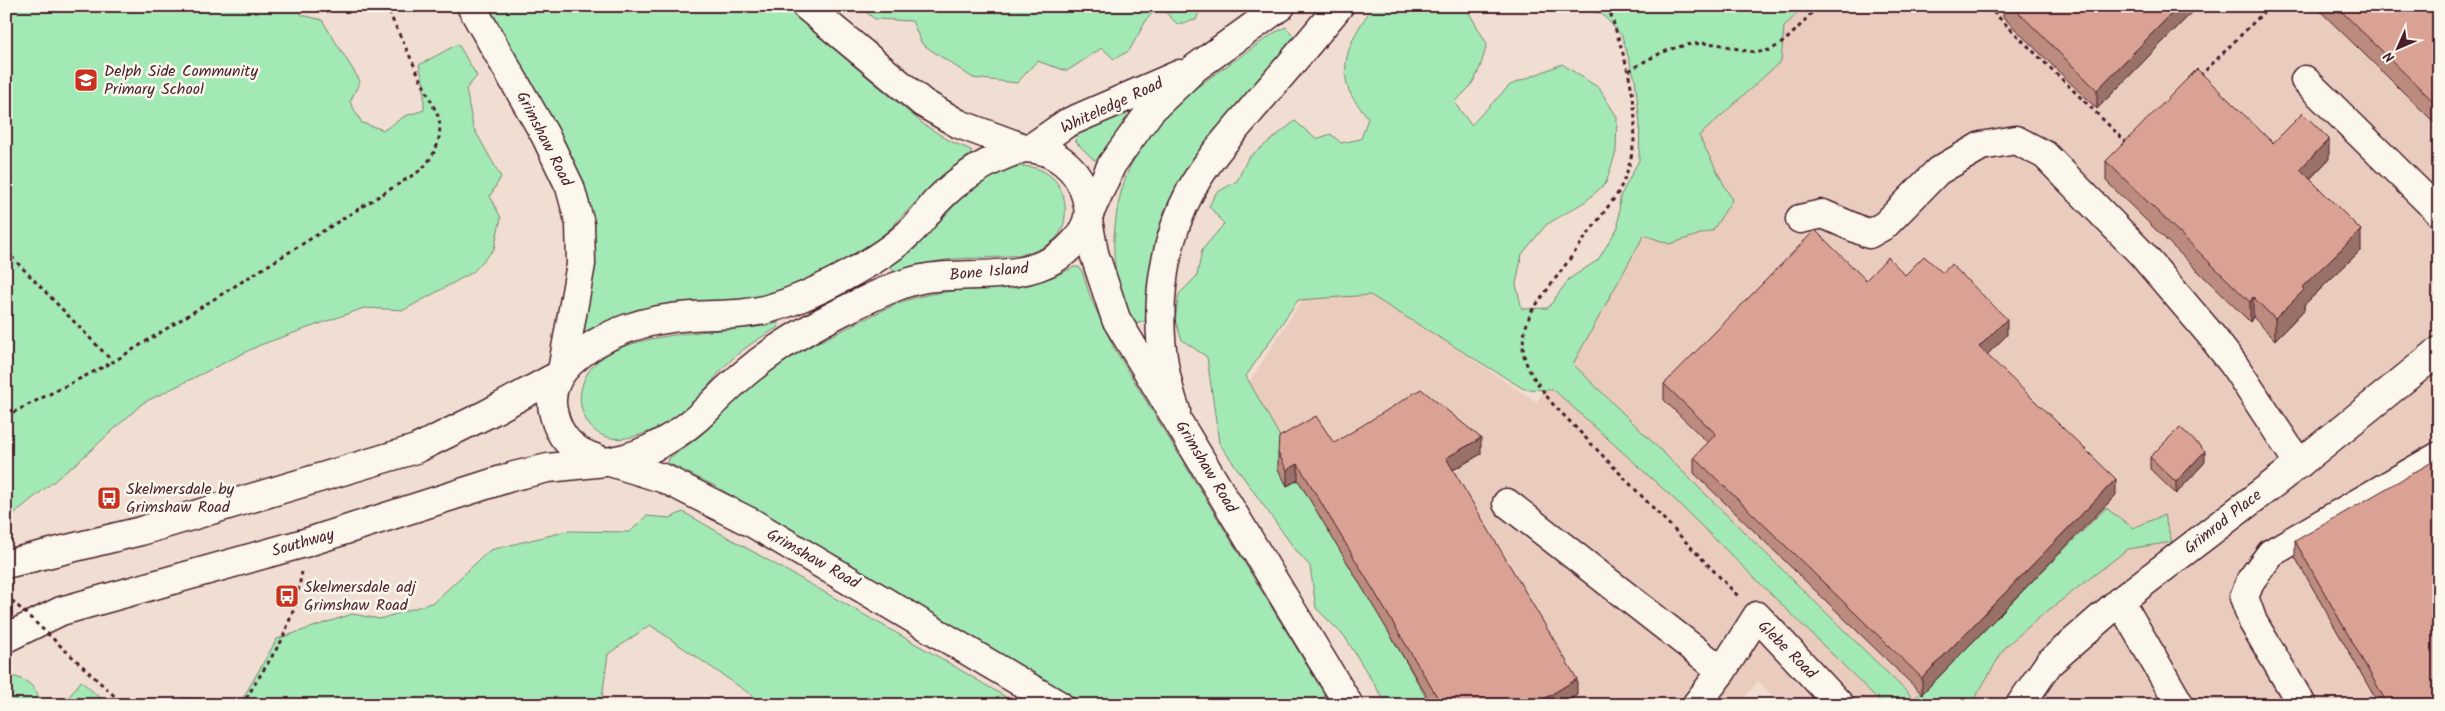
<svg xmlns="http://www.w3.org/2000/svg" width="2445" height="711" viewBox="0 0 2445 711" font-family="Kalam,sans-serif">
	<rect width="100%" height="100%" fill="#f1ded2"/>
	<filter id="ink" filterUnits="userSpaceOnUse"><feTurbulence type="fractalNoise" baseFrequency=".02" numOctaves="2"/><feDisplacementMap in="SourceGraphic" scale="10" xChannelSelector="R" yChannelSelector="G"/><feConvolveMatrix kernelMatrix="1 2 1 2 8 2 1 2 1" color-interpolation-filters="sRGB"/></filter>
	<g filter="url(#ink)">
		<path fill="#eaccbf" d="M1732 6H2439V705H1781L1758 681 1739 705H1394L1227 416 1326 262 1537 402 1720 59Z"/>
		<g fill="#a3e9b5" stroke="#768470">
			<path d="M6 6H294L302 15 322 20 360 81 350 102 362 123 384 130 405 116 424 110V85L419 65 458 44 477 76 466 89 473 127 501 177 490 196 501 218 494 249 473 272 404 310 364 308 260 345 143 403 79 461 6 520Z"/>
			<path d="M488 6H783L923 124 950 141 971 150V154L939 178 882 237 852 257 800 282 775 293 751 299 728 302H680L645 309 627 314 585 331 582 327C588 305 594 283 595 259 598 198 568 148 539 96 522 66 505 36 488 6Z"/>
			<path d="M858 6H1159L1147 19 1129 51 1114 59 1102 48 1067 71 1037 61 1017 83 973 78 922 44 912 21 875 19Z"/>
			<path d="M1160 6H1201L1196 20 1177 24Z"/>
			<path d="M1374 6H1465L1467 9 1487 44C1479 72 1477 83 1454 102L1471 125 1510 85 1562 64 1599 88 1617 117 1616 152 1606 183 1586 201 1546 225 1522 254 1516 284 1522 309 1548 308 1569 279 1598 260 1618 227 1620 197 1639 160 1640 123 1635 79 1622 36 1601 13 1559 6H1804L1784 27 1781 61 1699 136 1732 200 1713 230 1670 244 1644 235 1573 364 1914 699 2106 508 2133 528 2164 515 2172 542 2128 549 2041 616 2005 647 1971 705H1884L1671 496 1554 390 1524 389 1370 295 1298 300 1246 376 1430 705H1387L1345 637 1316 608 1310 566 1294 548 1219 443 1207 357 1182 340 1175 320 1179 294 1197 276 1202 250 1224 224 1209 206 1216 193 1237 181 1248 158 1295 121 1316 139 1331 134 1341 143 1361 139 1368 118C1362 109 1351 98 1348 88 1339 58 1356 29 1374 6Z"/>
			<path d="M1286 27 1294 36 1291 44 1216 133 1147 318 1143 322 1134 324C1117 293 1111 261 1115 226 1126 120 1197 89 1274 33Z"/>
			<path d="M1124 112 1128 118 1126 123 1099 160H1094L1075 141 1079 132Z"/>
			<path d="M1020 166C1035 166 1048 171 1057 183 1064 193 1066 204 1065 216 1062 264 987 256 954 259 934 261 914 266 894 272L891 266C937 238 963 175 1020 166Z"/>
			<path d="M1074 267H1079L1082 271 1091 299 1114 348 1331 705H1087L838 557 715 486 668 463 669 458C685 448 700 437 714 423 730 407 744 389 762 375 785 358 810 346 835 334 856 324 876 313 897 304 954 280 1019 298 1074 267Z"/>
			<path d="M778 323 779 327C763 336 746 346 732 359 718 372 708 388 694 402 672 424 612 459 588 423 580 411 578 397 583 383 601 325 729 335 778 323Z"/>
			<path d="M683 512 937 656 1019 705H766L650 625 608 654 601 705H239L277 639 352 614 380 619 434 602 490 550 568 531 630 532 646 516 670 518Z"/>
			<path d="M6 675C16 676 30 681 36 691 39 696 39 701 45 705H6Z"/>
			<path d="M81 681 108 705H63Z"/>
			<path d="M182 698 203 699 209 705H179Z"/>
		</g>
		<g fill="none" stroke-linecap="round" stroke-linejoin="round">
			<g stroke="#4a1f2b" stroke-width="31">
				<g id="minor">
					<path d="M2305 80 2439 212"/>
					<path d="M1031 148 1067 123 1180 74"/>
					<path d="M1089 214 1112 164 1151 110 1195 68 1281 6"/>
					<path d="M1800 219 1823 214 1869 234 1885 225 1938 171 1981 146 2016 140 2045 155 2141 253 2210 334 2234 365 2299 464"/>
					<path d="M1176 411C1151 340 1156 256 1191 190 1207 160 1231 134 1253 108 1282 74 1311 41 1339 6"/>
					<path d="M1507 503 1722 671"/>
					<path d="M6 564 141 531 416 449 487 414 559 375"/>
					<path d="M2120 601 2180 705"/>
					<path d="M6 638 61 611 308 542 514 476 548 468 605 462"/>
					<path d="M1696 705 1722 671 1757 616 1840 705"/>
					<path d="M2020 705 2049 663 2120 601 2299 464 2439 351"/>
					<path d="M2302 705 2253 622 2244 597 2251 580 2271 553 2439 456"/>
				</g>
			</g>
			<g stroke="#4a1f2b" stroke-width="31">
				<g id="major">
					<path d="M471 6 545 135 570 187 580 224 581 264 562 371"/>
					<path d="M806 6 923 103 959 124 1024 148"/>
					<path d="M1024 148C1054 148 1079 169 1086 197 1087 203 1090 211 1088 217 1085 233 1070 249 1056 258 1020 281 969 272 927 278 901 282 877 295 853 306 794 335 754 360 708 408 683 433 646 456 611 461 604 463 598 459 592 457 572 450 559 436 554 415 548 395 556 376 571 362 605 331 646 319 692 316 718 314 745 316 771 308 810 297 880 261 909 233 919 224 927 213 935 203 960 176 989 159 1024 148Z"/>
					<path d="M1088 220 1094 253 1116 319 1349 705"/>
					<path d="M610 462 665 479 754 524 1059 705"/>
				</g>
			</g>
			<g stroke="#4a1f2b" stroke-width="3" stroke-dasharray="4 4" stroke-linecap="butt">
				<path d="M1608 6C1629 72 1651 127 1618 193L1531 312C1514 355 1526 367 1551 402L1739 597"/>
				<path d="M1987 6 2128 144"/>
				<path d="M1629 71C1655 54 1683 40 1716 44 1732 46 1753 56 1769 50 1788 43 1804 20 1818 6"/>
				<path d="M2200 76 2270 6"/>
				<path d="M6 251 113 362 421 170C436 154 442 140 439 118L386 6"/>
				<path d="M6 416 113 362"/>
				<path d="M242 705 282 640 295 606 302 572"/>
			</g>
			<use href="#minor" stroke="#fbf7ec" stroke-width="28"/>
			<use href="#major" stroke="#fbf7ec" stroke-width="28"/>
			<path stroke="#4a1f2b" stroke-width="3" stroke-dasharray="4 4" stroke-linecap="butt" d="M6 595 124 705"/>
		</g>
		<g fill="#bb8b7f" stroke="#4a1f2b">
			<path d="M2003 6H2198L2097 109 2003 17Z"/>
			<path d="M2315 6H2439V127Z"/>
			<path d="M2329 159 2310 179 2361 250 2304 305V310L2275 340 2253 317 2250 322 2106 181V161Z"/>
			<path d="M1905 275 2007 335 1987 355 2116 495 1922 694 1694 473V457L1708 443 1664 400V384L1866 280Z"/>
			<path d="M1334 443 1481 454 1453 470 1577 695 1561 705H1432L1298 480 1287 486 1278 469V453Z"/>
			<path d="M2150 457 2205 462 2176 494 2150 469Z"/>
			<path d="M2295 541 2439 705H2379L2295 557Z"/>
		</g>
		<g fill="#997168" stroke="#4a1f2b">
			<path d="M2179 6H2198L2097 109V90Z"/>
			<path d="M2329 139V159L2300 189V169Z"/>
			<path d="M2361 230V250L2304 305V310L2275 340V319L2302 287Z"/>
			<path d="M2253 297V317L2250 322V302Z"/>
			<path d="M2007 319V335L1979 363V347Z"/>
			<path d="M1481 438V454L1446 474V458Z"/>
			<path d="M2205 451V462L2176 494V482Z"/>
			<path d="M1298 464V480L1287 486V470Z"/>
			<path d="M2116 479V495L1922 694V678Z"/>
			<path d="M1577 679V695L1561 705H1534Z"/>
		</g>
		<g fill="#daa294" stroke="#4a1f2b">
			<path d="M2012 6H2179L2097 90Z"/>
			<path d="M2336 6H2439V107Z"/>
			<path d="M2197 69 2273 143 2303 113 2329 139 2300 169 2361 230 2302 287 2304 290 2275 319 2253 297 2250 302 2106 161Z"/>
			<path d="M1815 230 1866 280 1888 257 1905 275 1924 256 1943 273 1951 264 2007 319 1979 347 2116 479 1922 678 1694 457 1716 434 1664 384Z"/>
			<path d="M1421 389 1481 438 1446 458 1577 679 1534 705H1442L1298 464 1287 470 1278 453 1279 437 1316 416 1334 443Z"/>
			<path d="M2180 427 2205 451 2176 482 2150 457Z"/>
			<path d="M2439 458V705H2388L2295 541Z"/>
		</g>
	</g>
	<defs>
		<g id="school-square" transform="scale(1.25)"><rect x="-9" y="-9" width="18" height="18" rx="4" fill="#c8321e" stroke="#fbf7ec"/><path d="M0-5L7-2L0 1L-7-2ZM-4 1L0 2.5L4 1V4Q0 6-4 4Z" fill="#fff"/></g>
		<g id="bus-square" transform="scale(1.25)"><rect x="-9" y="-9" width="18" height="18" rx="4" fill="#c8321e" stroke="#fbf7ec"/><path d="M-5-6H5V4H4V6H2V4H-2V6H-4V4H-5ZM-3.5-4V0h7V-4ZM-3.5 1.2v1.5H-2V1.2ZM2 1.2v1.5H3.5V1.2Z" fill="#fff"/></g>
	</defs>
	<g fill-rule="evenodd">
		<use href="#school-square" x="86" y="80"/>
		<use href="#bus-square" x="109" y="498"/>
		<use href="#bus-square" x="287" y="596"/>
	</g>
	<g text-anchor="middle" dominant-baseline="central" stroke-width="5" stroke-linejoin="round" paint-order="stroke">
		<g font-size="16" fill="#4a1f2b" stroke="#fbf7ec" text-anchor="start">
			<text x="104" y="71">Delph Side Community<tspan x="104" dy="18">Primary School</tspan></text>
			<text x="126" y="489">Skelmersdale by<tspan x="126" dy="18">Grimshaw Road</tspan></text>
			<text x="304" y="587">Skelmersdale adj<tspan x="304" dy="18">Grimshaw Road</tspan></text>
		</g>
		<g font-size="16" fill="#4a1f2b" stroke="#fbf7ec">
			<text transform="translate(1112 106) rotate(-25)">Whiteledge Road</text>
			<text transform="translate(544 139) rotate(63)">Grimshaw Road</text>
			<text transform="translate(989 272) rotate(-5)">Bone Island</text>
			<text transform="translate(1206 467) rotate(59)">Grimshaw Road</text>
			<text transform="translate(2223 522) rotate(-38)">Grimrod Place</text>
			<text transform="translate(303 543) rotate(-16)">Southway</text>
			<text transform="translate(813 559) rotate(30)">Grimshaw Road</text>
			<text transform="translate(1787 650) rotate(45)">Glebe Road</text>
		</g>
	</g>
	<rect width="2445" height="711" fill="none" stroke="#fbf7ec" stroke-width="25"/>
	<rect x="12" y="12" width="2420" height="686" fill="none" stroke="#4a1f2b" stroke-width="2" filter="url(#ink)"/>
	<g transform="translate(2398 48) rotate(225)" stroke="#fbf7ec" stroke-width="4" paint-order="stroke">
	<path d="M0-4L9 19L0 12L-9 19Z" fill="#4a1f2b"/>
	<text y="-8" font-size="14" font-weight="bold" text-anchor="middle" fill="#4a1f2b">N</text>
	</g>
</svg>
